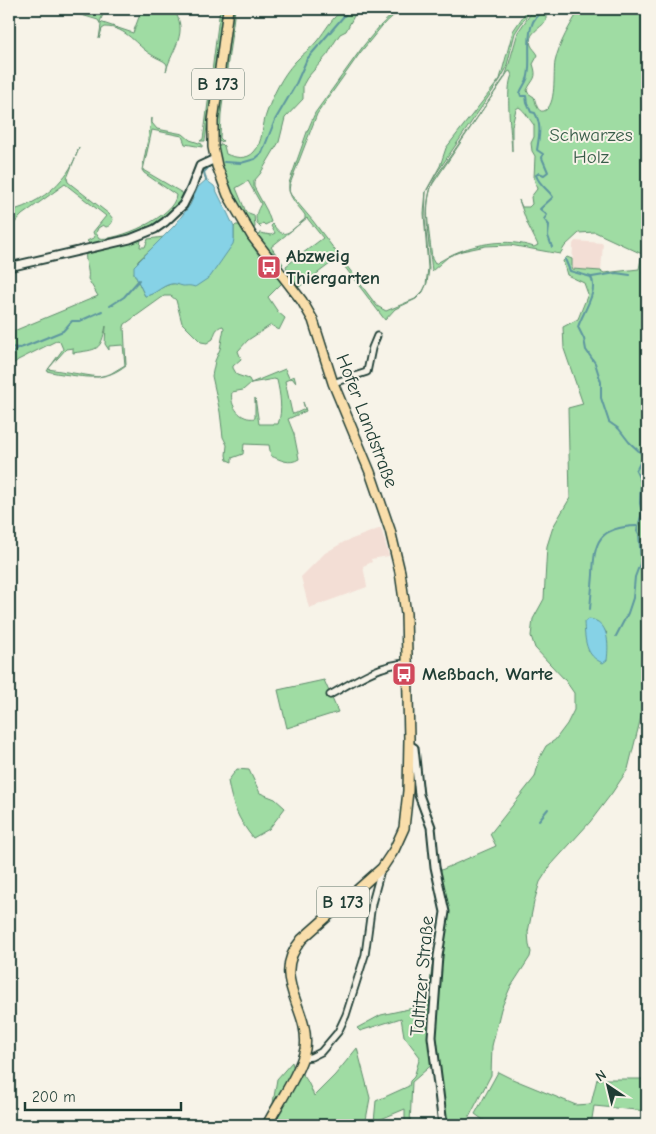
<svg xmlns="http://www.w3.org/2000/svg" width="656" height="1134" viewBox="0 0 656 1134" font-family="'Comic Neue',sans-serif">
	<rect width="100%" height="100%" fill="#f7f3e8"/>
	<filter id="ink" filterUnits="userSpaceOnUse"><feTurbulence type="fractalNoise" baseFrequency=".02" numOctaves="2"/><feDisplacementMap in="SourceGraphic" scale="10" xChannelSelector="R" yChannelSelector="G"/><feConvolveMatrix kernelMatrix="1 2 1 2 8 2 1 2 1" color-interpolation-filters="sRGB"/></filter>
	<g filter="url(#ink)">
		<g fill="#f3ded5">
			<path d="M575 241 603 243 601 271 572 269 573 244Z"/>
			<path d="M381 528 389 556 371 559 372 562 363 566 367 587 309 608 301 577 325 553 344 542Z"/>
		</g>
		<g fill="#9fdca3" stroke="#5f8c6c" fill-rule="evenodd">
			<path d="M62 9H105L100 22 133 33 142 9H173C190 32 172 49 166 71 167 68 168 66 166 63 163 60 156 58 152 55 135 45 127 27 105 27L102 29 99 39 101 25 98 20Z"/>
			<path d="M220 9H223L205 141H200L203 139 205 126Z"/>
			<path d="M231 9H235L221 114 220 138 223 141 220 142 217 140V115Z"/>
			<path d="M344 9H361L355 14 346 31 340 34 334 43 328 54 307 78 303 85V99L285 118 279 142 260 174 254 181V187L267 211 271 222 265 225 263 223 259 226 261 228C253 221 256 212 261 204L248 181 236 188 246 212 254 215 255 227 253 230C237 204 221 177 218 146L222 144 224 146 226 154C235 158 247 160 254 152 263 143 262 124 267 112 273 95 282 76 295 62 302 54 311 49 317 41 326 30 332 17 344 9Z"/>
			<path d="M398 9H401L382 26 360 53 317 114 290 184 289 191 291 195 313 221 377 306 386 311 415 299 423 291 426 285 428 268 424 213 426 191 440 166 446 148 500 79 513 31 528 9H531L515 33 506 69 500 80 436 174 426 192 425 218 429 269 427 283 423 292 416 299 395 309 385 320 338 258 299 287 287 270 286 266 323 238 307 218 271 247 283 264 281 265 273 255 274 253 265 247 258 237 260 233 271 235 275 233 271 226 273 224C284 243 292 229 305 219V215C298 205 287 197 289 183L307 132 315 113 364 45 379 27Z"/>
			<path d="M534 9H556L546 15V21C540 29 527 33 531 45 532 48 536 51 538 55L533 64C538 79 533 78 527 90L528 93 534 97C536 102 537 113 544 111 557 106 553 73 555 62 559 43 570 25 580 9H647V693L628 769 612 793 590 822 551 865 540 882 534 902 528 932 529 945 531 952 530 957 510 988 501 1009 492 1046 491 1075 465 1125H445L435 1062 412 1082 410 1125H405V1109L374 1122 376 1101 409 1086 410 1081 414 1077 420 1057 404 1036 401 1018 360 1031 357 1028 381 1015 427 1005 434 953 442 916 438 891H444L442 890 439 871 496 846 490 834 535 777 540 757 546 746 555 740 567 724 574 710V693L565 680 535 648 531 636 533 619 544 599 547 546 553 527 570 498 568 408 583 404 564 349 563 327 578 319 588 294 584 283 567 275 563 261 567 257 572 259V269L601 271 604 273 639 269 642 254 595 232 579 233 565 246 560 254 510 245 486 246 462 251 449 256 432 271C429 242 421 204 435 178L504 79 507 71 518 32ZM510 71 512 75C505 89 511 133 512 151V126L516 109 519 107C526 112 529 119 534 125V137L531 143 532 151 535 156 534 178 537 189 531 197 532 204 529 207H522L519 200 527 223 538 245 534 247C507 238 478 243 453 254 447 257 441 261 435 264L432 259C430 235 423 208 432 185L508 72ZM596 621 607 633 589 652 585 631Z"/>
			<path d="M152 118V123L157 129 183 134 190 140 202 144V147L185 144 182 136 152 130 143 170 184 194C160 233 133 235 91 245L87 241 95 237 93 232 106 216 65 184 22 215 9 229V211C27 208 50 194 62 179 70 171 75 159 79 148L67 178 68 182 109 214 113 219C112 224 110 226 106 227L103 225 98 228 96 233 99 238C116 242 176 216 176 195L144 173 142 170Z"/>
			<path d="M236 225H239L267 268 282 283 268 297 278 312 285 318 279 330 271 325 248 340 238 351 241 359 233 366V368L237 375 249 379 251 383 285 369 289 378 294 376 296 383 292 378 285 381 292 413 294 414 305 409 303 402 306 411 288 419 294 434 299 459C289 465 281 460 271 456L269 445 244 444 243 454 232 458V462L227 460 226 455 227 445 223 437 220 412 212 376 215 361 220 349 224 328 223 326C216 327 215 333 213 339L207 343 201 342 182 323 176 300 171 296H164L125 324 124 327 126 365C107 380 92 378 70 375 62 374 54 373 47 371L63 349 60 342 58 340 18 360 13 364 9 372V333L98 296 88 279C90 270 84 261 86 252L141 239 140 247H145L148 239 164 237 138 261 134 273 145 296C156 294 158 288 168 285 175 282 182 285 189 285L234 239V227ZM106 326 105 344 109 350V346L123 345 125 365 110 374 98 377 48 369 66 349 73 348V353C98 349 100 352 106 326ZM274 379 277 380C280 393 283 411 278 424H259L255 398V418C241 421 229 406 232 392L243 390 251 383Z"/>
			<path d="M324 680 338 712 287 728 278 690Z"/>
			<path d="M237 769 249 770 260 793 275 799 285 808 269 829 253 838C238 819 232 805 228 781Z"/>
			<path d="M357 1048 370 1098 365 1125H344L328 1122 327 1125H261L273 1103 277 1079 292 1062 293 1066C305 1074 309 1083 314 1096L335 1075Z"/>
			<path d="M498 1072 510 1078 576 1105 591 1104 597 1079H647V1111L594 1106 591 1125H490L475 1114Z"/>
		</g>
		<g fill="#86d2e6" stroke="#5d969f">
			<path d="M206 180 214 186 228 214 234 227V239L233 244 210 277 195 287C189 285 188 286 183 286 178 285 176 283 171 284 161 286 155 295 145 296L134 273V266L175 225 190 205 198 187Z"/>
			<path d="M589 619C609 621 609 644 607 660L603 663C585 656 585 640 584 622Z"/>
		</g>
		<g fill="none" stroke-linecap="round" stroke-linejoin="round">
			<g stroke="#5d969f" stroke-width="2">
				<path d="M547 9C520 20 533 55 528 76 527 82 522 87 520 93L521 96H526L527 103 531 112 535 113C542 125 539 137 537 150L543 154 542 158 548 172 544 175 539 173 536 175C539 185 548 189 553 197L540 209 547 215 544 219 549 225 548 236 552 247"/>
				<path d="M224 162 241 163 255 159 262 153 275 120 295 86 307 59 350 9"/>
				<path d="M206 180 204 172 209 167"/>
				<path d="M565 259 570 271 591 277C599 292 582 313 578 327L584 339 586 350 595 363 601 382V398L609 422 619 429 629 442 642 454V459L636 471 641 482 640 503 642 513 637 530 639 534 641 561 635 577 633 598 628 613 616 636"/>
				<path d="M643 273H647"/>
				<path d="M592 277 616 273 630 275"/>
				<path d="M110 306 124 297 139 280"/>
				<path d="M9 347 20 348 26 346 63 331 72 321H80L102 311"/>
				<path d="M9 358 17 348"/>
				<path d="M590 609C591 598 592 586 593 575 594 541 599 527 637 526"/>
				<path d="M539 820 548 809"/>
			</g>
			<g stroke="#1f3d34" stroke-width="9">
				<g id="minor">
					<path d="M333 383 367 372 372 348 377 336"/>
					<path d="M330 695C355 681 379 664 408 663"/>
					<path d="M302 1058 311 1057 321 1052 338 1032 346 1015 365 955 372 903 381 870"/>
				</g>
			</g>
			<g stroke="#1f3d34" stroke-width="11">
				<g id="tertiary">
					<path d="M9 267 130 239 155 229 165 222 183 205 191 189 200 166 215 159"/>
					<path d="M409 745 414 748 419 795 431 827 435 867 445 912 438 956 432 1037 443 1125"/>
				</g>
			</g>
			<g stroke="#1f3d34" stroke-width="12">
				<path id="primary" d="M228 9 213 121V147L217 166 228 195 252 236 302 301 313 320 333 383 370 472 390 530 400 572 406 614 409 739 408 791 404 828 394 850 382 868 302 939C268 979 311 1008 305 1049 301 1071 278 1104 267 1125"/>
			</g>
			<use href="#minor" stroke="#f7f3e8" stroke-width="5.5"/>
			<use href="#tertiary" stroke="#f7f3e8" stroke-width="7"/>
			<use href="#primary" stroke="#f9deab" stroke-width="9"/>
		</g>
	</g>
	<defs>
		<g id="bus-square" transform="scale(1.25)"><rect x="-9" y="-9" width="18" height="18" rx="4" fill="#d1495b" stroke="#f7f3e8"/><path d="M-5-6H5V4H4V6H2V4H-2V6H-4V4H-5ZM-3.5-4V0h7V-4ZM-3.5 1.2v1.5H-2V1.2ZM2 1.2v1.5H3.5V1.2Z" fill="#fff"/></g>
	</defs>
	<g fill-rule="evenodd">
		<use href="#bus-square" x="269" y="267"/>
		<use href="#bus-square" x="404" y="674"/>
	</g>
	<g text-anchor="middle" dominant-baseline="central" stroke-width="4" stroke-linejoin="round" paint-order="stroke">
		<g fill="#f7f3e8" stroke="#60746a" stroke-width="1">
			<rect x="192" y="68.5" width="52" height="31" rx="4"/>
			<rect x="317" y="886.5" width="52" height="31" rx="4"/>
		</g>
		<g font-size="18" font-weight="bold" fill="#1f3d34">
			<text x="218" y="84">B 173</text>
			<text x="343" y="902">B 173</text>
		</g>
		<g font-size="19" fill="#395d4a" stroke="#f7f3e8">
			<text x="591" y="135">Schwarzes<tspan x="591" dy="22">Holz</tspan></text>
		</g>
		<g font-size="19" font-weight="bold" fill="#1f3d34" stroke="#f7f3e8" text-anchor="start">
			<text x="286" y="256">Abzweig<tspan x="286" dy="22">Thiergarten</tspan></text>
			<text x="422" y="674">Meßbach, Warte</text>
		</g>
		<g font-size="19" fill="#1f3d34" stroke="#f7f3e8">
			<text transform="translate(367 421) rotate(69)">Hofer Landstraße</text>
			<text transform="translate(422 976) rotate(-85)">Taltitzer Straße</text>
		</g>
	</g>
	<rect width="656" height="1134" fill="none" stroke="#f7f3e8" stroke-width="30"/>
	<rect x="15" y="15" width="626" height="1104" fill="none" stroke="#1f3d34" stroke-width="2" filter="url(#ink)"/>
	<g transform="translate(608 1086) rotate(325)" stroke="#f7f3e8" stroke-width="4" paint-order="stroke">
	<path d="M0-4L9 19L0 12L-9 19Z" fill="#1f3d34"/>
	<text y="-8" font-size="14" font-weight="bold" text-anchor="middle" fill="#1f3d34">N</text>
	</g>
	<path d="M25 1102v8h156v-8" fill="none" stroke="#1f3d34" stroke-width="2.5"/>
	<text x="32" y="1102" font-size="15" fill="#1f3d34" stroke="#f7f3e8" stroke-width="4" paint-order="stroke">200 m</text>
</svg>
